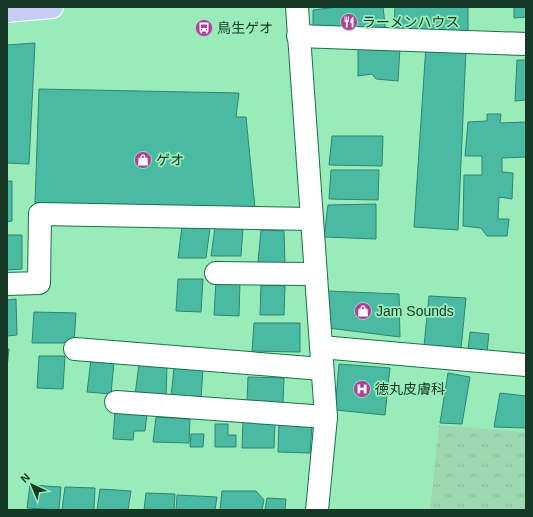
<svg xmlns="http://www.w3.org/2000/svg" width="533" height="517" viewBox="0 0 533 517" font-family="Helvetica,'Noto Sans JP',sans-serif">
	<defs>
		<pattern id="park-tufts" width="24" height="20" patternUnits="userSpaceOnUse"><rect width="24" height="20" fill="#9ed8b3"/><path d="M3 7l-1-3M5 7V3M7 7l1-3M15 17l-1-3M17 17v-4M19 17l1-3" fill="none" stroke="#87ba9a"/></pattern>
	</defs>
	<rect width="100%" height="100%" fill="#99ecba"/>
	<path fill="url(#park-tufts)" d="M439 425 526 432V510H430Z"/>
	<g fill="#4abaa3" stroke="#2f8473">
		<path d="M337 7H383L386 33H313V10Z"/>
		<path d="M395 7H468V33L394 29Z"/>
		<path d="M514 7H526V17L514 18Z"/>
		<path d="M35 43 29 164 7 163V45Z"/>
		<path d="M426 45 466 49 458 230 414 227Z"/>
		<path d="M358 48H400L398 81 376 79 372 74 358 76Z"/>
		<path d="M517 60H526V100L515 101Z"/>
		<path d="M39 89 239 93 236 117H246L255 208 35 203Z"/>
		<path d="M487 114H501L500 123 526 122V157L502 158V172L513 173 512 199 499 197 498 219H509L507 236H487L481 228 463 226 464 175H482V156H465L468 122 487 121Z"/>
		<path d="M332 136H383L382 166 329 165Z"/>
		<path d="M331 170H379L378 200 329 199Z"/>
		<path d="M7 181H12V221L7 222Z"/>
		<path d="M376 204V239L324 237 328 205Z"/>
		<path d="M182 226 210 228 206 258H178Z"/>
		<path d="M215 227 243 228 241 256H211Z"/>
		<path d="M261 230 284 231 285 264 258 262Z"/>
		<path d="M7 235H22V269L7 270Z"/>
		<path d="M178 279H203L201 312 176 311Z"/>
		<path d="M216 281 240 282 239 316 214 315Z"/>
		<path d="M261 285 285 286 284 315H260Z"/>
		<path d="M327 291 399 294 400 337 328 328Z"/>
		<path d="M429 296 466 298 461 349 424 346Z"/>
		<path d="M16 299 17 335 7 336V300Z"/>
		<path d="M34 312 76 313 74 343H32Z"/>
		<path d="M254 323H300V352L252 351Z"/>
		<path d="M470 332 489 334 487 352 468 351Z"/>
		<path d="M7 349H9L7 368Z"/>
		<path d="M39 356H65L63 389 37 388Z"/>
		<path d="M91 360 114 362 111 394 87 392Z"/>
		<path d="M139 364 167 366 166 397 135 395Z"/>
		<path d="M339 364 390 368 385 415 335 410Z"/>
		<path d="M174 368 203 370 201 398 171 397Z"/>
		<path d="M448 373 470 377 462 424 440 423Z"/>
		<path d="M248 377 284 378 283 403 247 402Z"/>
		<path d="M500 393 526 396V428L494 427Z"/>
		<path d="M115 411 147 414 145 431H134L133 440 113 439Z"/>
		<path d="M156 417 190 419 189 443 153 442Z"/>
		<path d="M243 422H275L274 448H242Z"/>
		<path d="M279 422 312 425 310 453 278 452Z"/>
		<path d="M215 424H228V435H236V447H215Z"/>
		<path d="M191 434H204L203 447H190Z"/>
		<path d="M30 485 61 487 59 510 27 508Z"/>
		<path d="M65 487 95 488 94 510H62Z"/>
		<path d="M100 489 131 491 128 510H97Z"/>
		<path d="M222 491H256L264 500 262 510H220Z"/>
		<path d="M146 493 175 494 174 510H144Z"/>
		<path d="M177 495 217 497 215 510H176Z"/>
		<path d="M267 498 286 499 285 510H265Z"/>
	</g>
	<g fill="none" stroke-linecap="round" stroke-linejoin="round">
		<g stroke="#187247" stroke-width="24">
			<g id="minor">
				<path d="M297 7 326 417 317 510"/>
				<path d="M298 36 526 44"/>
				<path d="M216 273 315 274"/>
				<path d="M7 284 39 283 40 214 312 219"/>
				<path d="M321 347 526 365"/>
				<path d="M75 349 322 369"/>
				<path d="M116 402 326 417"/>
			</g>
		</g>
		<g stroke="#fff" stroke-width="24">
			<path id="major" d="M7 11 52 7"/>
		</g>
		<use href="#minor" stroke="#fff" stroke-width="22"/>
		<use href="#major" stroke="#c6cdf4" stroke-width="22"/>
	</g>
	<defs>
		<g id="restaurant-disc" transform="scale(0.9)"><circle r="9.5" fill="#b13f9a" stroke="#99ecba"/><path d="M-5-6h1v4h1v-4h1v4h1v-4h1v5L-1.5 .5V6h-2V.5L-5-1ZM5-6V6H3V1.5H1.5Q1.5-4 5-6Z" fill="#fff"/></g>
		<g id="bus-disc" transform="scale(0.9)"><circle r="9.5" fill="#b13f9a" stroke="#99ecba"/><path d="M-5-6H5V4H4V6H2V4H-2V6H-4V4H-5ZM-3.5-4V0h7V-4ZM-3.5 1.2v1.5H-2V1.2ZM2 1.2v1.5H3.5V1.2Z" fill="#fff"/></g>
		<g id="shop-disc" transform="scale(0.9)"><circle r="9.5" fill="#b13f9a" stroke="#99ecba"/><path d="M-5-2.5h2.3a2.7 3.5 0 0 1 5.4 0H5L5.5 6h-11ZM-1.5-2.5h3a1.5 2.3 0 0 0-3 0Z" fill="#fff"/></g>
		<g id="hospital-disc" transform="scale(0.9)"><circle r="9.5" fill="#b13f9a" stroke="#99ecba"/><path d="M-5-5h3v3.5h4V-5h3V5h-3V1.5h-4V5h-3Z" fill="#fff"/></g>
	</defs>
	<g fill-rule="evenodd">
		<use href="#restaurant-disc" x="349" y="22"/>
		<use href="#bus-disc" x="204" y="28"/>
		<use href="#shop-disc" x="143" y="160"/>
		<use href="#shop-disc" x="363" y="311"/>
		<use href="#hospital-disc" x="362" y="389"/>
	</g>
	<g text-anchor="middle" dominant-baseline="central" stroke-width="3.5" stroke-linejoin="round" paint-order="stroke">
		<g font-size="14" fill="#163925" stroke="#99ecba" text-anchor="start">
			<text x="362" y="22">ラーメンハウス</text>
			<text x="217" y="28">鳥生ゲオ</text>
			<text x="156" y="160">ゲオ</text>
			<text x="376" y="311">Jam Sounds</text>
			<text x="375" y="389">徳丸皮膚科</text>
		</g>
	</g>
	<rect width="533" height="517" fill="none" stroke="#163925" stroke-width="16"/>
	<g transform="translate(32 485) rotate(316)" stroke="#99ecba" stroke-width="3" paint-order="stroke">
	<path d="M0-3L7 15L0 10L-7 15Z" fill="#163925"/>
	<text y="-6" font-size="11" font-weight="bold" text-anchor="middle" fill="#163925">N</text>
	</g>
</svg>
